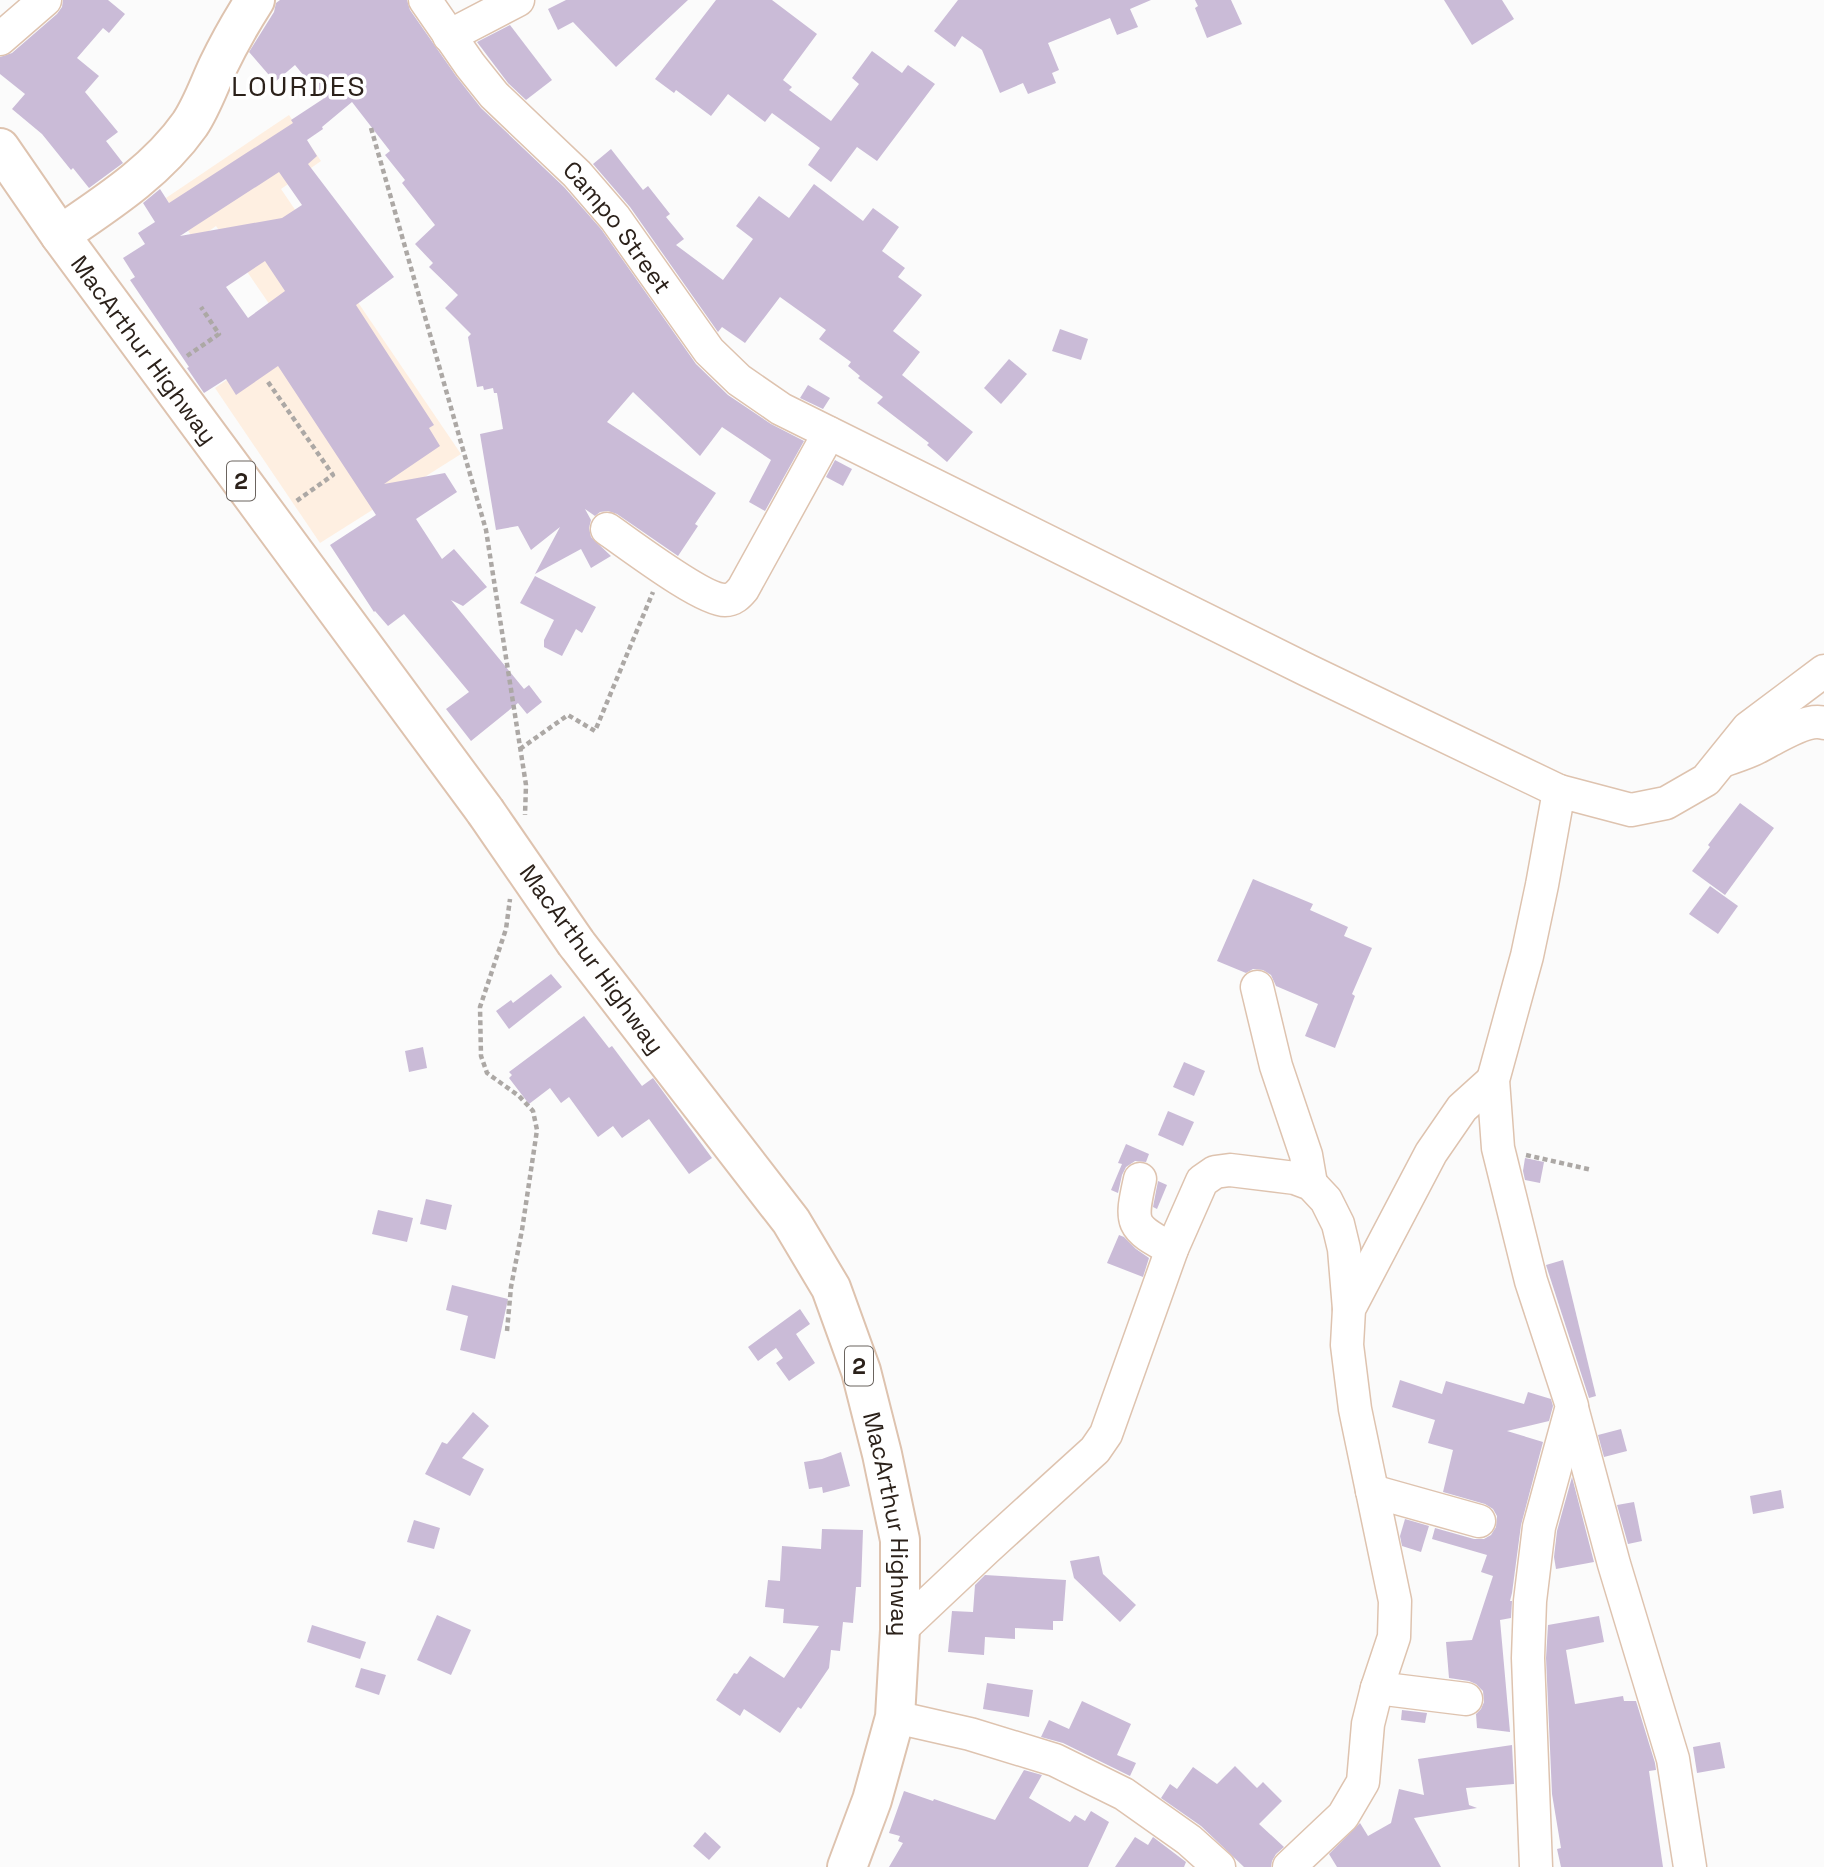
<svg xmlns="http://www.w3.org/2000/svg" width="1824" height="1867" viewBox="0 0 1824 1867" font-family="'Space Grotesk',sans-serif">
	<rect width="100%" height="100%" fill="#fbfbfb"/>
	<path fill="#feefe1" d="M289 115 321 161 281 189 461 454 320 543 215 388 291 336 216 226 195 241 166 198Z"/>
	<g fill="#cabbd7" fill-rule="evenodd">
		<path d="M63 0H108L125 14 109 33 103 28 77 58 99 76 85 92 118 132 106 141 123 163 89 188 73 168 71 170 42 134 12 109 25 94 0 74V57L12 53 57 14 62 7Z"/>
		<path d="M280 0H407L410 10 456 76 481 108 564 187 601 229 696 364 728 395 771 424 804 441 765 511 749 502 771 460 722 427 700 456 633 392 607 422 716 493 695 524 698 526 678 556 617 514 608 511 600 512 595 516 585 509 591 520 589 528 591 537 611 556 591 568 581 549 535 574 560 527 531 550 518 526 496 530 480 434 503 429 497 393H494L493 388 484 390 483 386 477 387 468 337 471 334 445 308 458 295 429 267 433 263 415 244 435 225 402 183 405 180 385 155 390 151 352 102 322 127 323 129 307 140 317 156 308 164 394 277 356 305 434 425 429 428 440 446 384 484 445 473 457 492 416 519 442 559 454 549 487 587 463 606 451 600 524 689 529 685 542 702 527 714 518 703 471 741 446 709 469 692 404 614 388 626 375 611 374 612 330 545 376 515 278 366 236 395 226 379 204 393 187 368 189 367 130 280 135 277 123 258 145 244 138 233 155 222 143 203 160 189 169 203 293 123 291 120 323 99 295 65 275 82 249 52 274 12 276 3ZM279 172 302 205 282 218 180 236ZM265 261 285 291 248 318 226 287Z"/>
		<path d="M566 0H688L616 67 573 22 558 30 548 9Z"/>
		<path d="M716 0H772L817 34 783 80 792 87 789 90 831 121 859 84 852 78 872 51 902 73 908 65 935 84 877 161 857 147 831 182 808 165 820 148 772 113 765 122 728 94 711 116 676 90 674 93 655 79Z"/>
		<path d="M958 0H1151L1130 9 1138 27 1117 35 1110 18 1048 43 1059 70 1052 73 1056 83 1028 94 1023 83 1000 93 982 50 962 36 955 47 934 31Z"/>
		<path d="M1195 0H1231L1242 24 1207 38 1195 8 1198 6Z"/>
		<path d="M1444 0H1502L1514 19 1472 45Z"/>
		<path d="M510 25 552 80 526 100 508 83 477 42Z"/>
		<path d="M611 149 643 190 648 186 670 214 666 217 684 239 676 245 723 280 753 239 736 226 759 196 789 218 814 184 863 221 873 208 899 227 882 251 905 268 898 277 922 295 893 331 920 352 902 375 973 432 947 462 927 445 929 443 877 403 883 397 858 378 860 376 848 366 851 362 819 339 826 330 780 297 745 343 722 327 718 332 630 207 593 164Z"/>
		<path d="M1060 329 1088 339 1081 360 1052 351Z"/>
		<path d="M1009 359 1027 374 1001 404 984 388Z"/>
		<path d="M808 385 830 398 823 409 800 398Z"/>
		<path d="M835 460 852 469 843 486 826 477Z"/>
		<path d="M535 576 596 607 582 633 576 629 562 656 544 647V640L554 620 520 603Z"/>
		<path d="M1740 803 1774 828 1725 895 1692 871 1710 847 1708 845Z"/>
		<path d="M1253 879 1313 904 1310 910 1348 927 1344 936 1372 948 1352 994 1355 996 1335 1048 1305 1036 1318 1004 1276 986 1271 975 1263 970 1253 969 1246 973 1217 961Z"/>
		<path d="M1710 886 1738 906 1718 934 1689 914Z"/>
		<path d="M551 974 562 987 509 1029 496 1011 511 1000 513 1003Z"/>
		<path d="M584 1016 609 1048 612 1046 642 1086 653 1078 712 1158 689 1174 649 1119 622 1138 613 1126 598 1137 569 1097 561 1103 550 1088 529 1104 509 1078 512 1075 509 1072Z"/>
		<path d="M423 1047 427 1068 409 1072 405 1051Z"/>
		<path d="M1184 1062 1205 1071 1194 1096 1173 1087Z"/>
		<path d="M1168 1111 1194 1122 1183 1146 1158 1135Z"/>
		<path d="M1126 1144 1149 1154 1146 1162 1135 1161 1126 1167 1122 1175 1118 1193 1111 1190 1122 1164 1118 1163Z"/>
		<path d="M1525 1158 1544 1162 1540 1183 1525 1180 1523 1171Z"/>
		<path d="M1158 1181 1167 1185 1157 1209 1153 1207Z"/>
		<path d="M426 1199 452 1205 446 1230 420 1224Z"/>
		<path d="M378 1210 413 1218 407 1242 372 1234Z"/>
		<path d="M1119 1235 1124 1237 1136 1249 1149 1258 1143 1277 1107 1263Z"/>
		<path d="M1563 1260 1596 1396 1589 1398 1546 1265Z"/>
		<path d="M452 1285 508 1299 495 1359 460 1350 468 1316 446 1310Z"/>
		<path d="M800 1309 810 1324 796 1334 815 1363 789 1381 776 1363 783 1358 776 1348 758 1361 748 1347Z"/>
		<path d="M1400 1380 1442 1394 1446 1381 1524 1404 1528 1392 1551 1399 1553 1406 1549 1421 1507 1431 1543 1442 1521 1525 1512 1593 1510 1601H1512L1511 1618 1500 1620 1510 1732 1477 1728 1476 1714 1475 1715 1481 1709 1484 1702 1483 1691 1476 1684 1469 1681 1449 1678 1446 1642 1472 1640 1493 1576 1481 1572 1487 1555 1432 1539 1435 1528 1474 1539H1484L1491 1535 1496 1527 1497 1516 1493 1509 1485 1504 1443 1492 1453 1450 1428 1443 1435 1420 1392 1407Z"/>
		<path d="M473 1412 489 1426 462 1458 484 1469 470 1496 425 1474 442 1442 447 1444Z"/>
		<path d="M1621 1429 1627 1451 1604 1457 1598 1435Z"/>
		<path d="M841 1452 850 1486 823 1493 822 1487 809 1489 804 1462 822 1459Z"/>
		<path d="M1572 1477 1594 1562 1556 1569 1554 1557 1557 1531Z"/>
		<path d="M1781 1490 1784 1508 1753 1514 1750 1496Z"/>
		<path d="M1634 1502 1642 1541 1628 1544 1617 1505Z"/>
		<path d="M1405 1519 1429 1526 1421 1552 1402 1546 1400 1536Z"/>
		<path d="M414 1520 440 1528 434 1549 407 1542Z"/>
		<path d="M822 1529 863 1530 861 1587H856L853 1623 843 1622 840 1651 831 1650 829 1668 801 1709 798 1707 780 1733 744 1709 740 1716 716 1700 734 1673 737 1674 750 1656 784 1678 819 1626 783 1623 784 1609 765 1607 768 1580 780 1581 782 1546 821 1549Z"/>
		<path d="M1099 1556 1103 1574 1136 1605 1120 1622 1074 1578 1070 1561Z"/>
		<path d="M985 1575 1066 1580 1063 1621H1053V1630L1015 1628V1639L985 1637 984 1655 948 1652 952 1611 973 1612 975 1585Z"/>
		<path d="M437 1615 471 1630 451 1675 417 1660Z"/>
		<path d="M1599 1616 1604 1642 1566 1650 1575 1704 1623 1696 1624 1701H1636L1655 1763 1656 1770 1649 1771 1663 1867H1561L1557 1849 1561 1848 1552 1794 1546 1658 1548 1625Z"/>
		<path d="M312 1625 366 1642 360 1659 307 1642Z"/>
		<path d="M361 1668 386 1675 379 1695 355 1687Z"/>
		<path d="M987 1683 1033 1690 1029 1717 983 1709Z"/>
		<path d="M1082 1701 1131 1724 1117 1755 1136 1763 1130 1776 1063 1743 1041 1737 1049 1720 1069 1729Z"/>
		<path d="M1402 1710 1427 1713 1425 1723 1401 1720Z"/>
		<path d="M1720 1742 1725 1768 1697 1773 1693 1747Z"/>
		<path d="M1512 1745 1514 1784 1466 1788 1469 1805 1477 1808 1414 1818 1441 1867H1337L1329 1854 1360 1823 1368 1836 1391 1823 1399 1789 1424 1795 1418 1759Z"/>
		<path d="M1235 1766 1257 1788 1263 1782 1282 1801 1259 1824 1284 1847 1276 1854 1272 1861 1271 1867H1244L1201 1826 1161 1798 1170 1784 1177 1789 1193 1767 1217 1784Z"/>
		<path d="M1024 1770 1042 1775 1029 1798 1070 1822 1075 1815 1085 1821 1091 1811 1109 1822 1088 1867H889L903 1843 898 1841 900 1836 889 1833 904 1791 933 1801 934 1799 995 1820Z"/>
		<path d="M705 1832 721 1847 709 1860 693 1846Z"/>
		<path d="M1135 1837 1148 1845 1153 1837 1186 1862 1184 1867H1115Z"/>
	</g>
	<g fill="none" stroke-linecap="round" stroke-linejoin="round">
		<g stroke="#dec3af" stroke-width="35">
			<g id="minor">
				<path id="s1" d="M425 0 470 65 494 95 577 174 615 218 709 351 739 380 781 409 1307 670 1559 791"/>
				<path d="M449 36 518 0"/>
				<path d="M0 39 45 0"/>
				<path d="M607 529C629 544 702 600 725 600 733 600 738 595 743 589L829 433"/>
				<path d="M1725 760C1734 757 1743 754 1752 750 1770 742 1805 717 1824 723"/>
				<path d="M1257 987 1276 1066 1306 1155 1311 1184"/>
				<path d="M1140 1179C1130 1224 1130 1227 1172 1249"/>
				<path d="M1572 1408 1614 1564 1673 1759 1690 1867"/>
				<path d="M1372 1491 1479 1521"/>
				<path d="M900 1630 986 1549 1095 1450 1106 1434 1172 1249 1202 1181 1215 1172 1230 1170 1295 1178 1311 1184 1326 1200 1338 1224 1344 1249 1349 1309"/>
				<path d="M1377 1688 1466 1699"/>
				<path d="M895 1717 970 1734 1055 1760 1124 1794 1189 1840 1219 1867"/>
				<path d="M1289 1867 1343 1816 1363 1782 1368 1724 1377 1688 1394 1637 1395 1601 1355 1409 1347 1345 1349 1309 1431 1153 1462 1108 1493 1080"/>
				<path d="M1536 1867 1528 1658 1530 1601 1539 1527 1572 1406 1531 1281 1498 1148 1493 1080 1527 956 1542 885 1559 791 1631 810 1666 803 1706 780 1748 728 1824 671"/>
			</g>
		</g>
		<g stroke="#dec3af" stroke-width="42">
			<path id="major" d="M60 235C107 203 157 171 190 124 202 106 209 85 218 66 229 43 241 22 255 0"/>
		</g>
		<g stroke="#dec3af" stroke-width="42">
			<g id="highway">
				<path id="s2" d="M0 148 60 235 485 811"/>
				<path id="s3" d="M576 943 791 1221 831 1288 861 1371 882 1454 900 1540V1630L895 1717 872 1800 847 1867"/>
			</g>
		</g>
		<g stroke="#aca8a5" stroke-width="4.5" stroke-dasharray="5 3.5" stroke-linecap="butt">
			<path d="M371 128 486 530 526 785 525 815"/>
			<path d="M187 356 219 334 201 307"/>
			<path d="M268 382 333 475 295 502"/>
			<path d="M520 749 568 715 595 731 653 592"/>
			<path d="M1526 1155 1592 1170"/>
			<path d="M507 1331 511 1287 522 1230 537 1130 533 1111 519 1096 487 1073 481 1056 480 1007 506 929 510 899"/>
		</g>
		<use href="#minor" stroke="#fff" stroke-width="32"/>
		<use href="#major" stroke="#fff" stroke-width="38"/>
		<use href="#highway" stroke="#fff" stroke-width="38"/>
		<g stroke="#dec3af" stroke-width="42" stroke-linecap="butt">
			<path id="highway-bridge" d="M485 811 576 943"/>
		</g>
		<use href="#highway-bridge" stroke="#fff" stroke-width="38"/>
	</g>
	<g text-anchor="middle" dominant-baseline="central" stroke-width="7" stroke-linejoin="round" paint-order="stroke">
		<g fill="#fff" stroke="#6b645f" stroke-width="2">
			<rect x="227" y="461.5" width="28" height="39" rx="5"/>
			<rect x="845" y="1346.5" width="28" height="39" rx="5"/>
		</g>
		<g font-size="23" font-weight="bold" fill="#2b211a">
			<text x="241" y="481">2</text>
			<text x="859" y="1366">2</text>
		</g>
		<g font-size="24" fill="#2b211a" stroke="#fff">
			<text stroke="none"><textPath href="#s1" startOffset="299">Campo Street</textPath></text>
			<text stroke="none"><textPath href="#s2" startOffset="248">MacArthur Highway</textPath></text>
			<text transform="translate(592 959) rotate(54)">MacArthur Highway</text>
			<text stroke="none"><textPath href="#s3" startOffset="674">MacArthur Highway</textPath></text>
		</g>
		<g font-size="28" letter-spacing="2" fill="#2b211a" stroke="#fff">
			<text x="299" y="86">LOURDES</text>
		</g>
	</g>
</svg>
